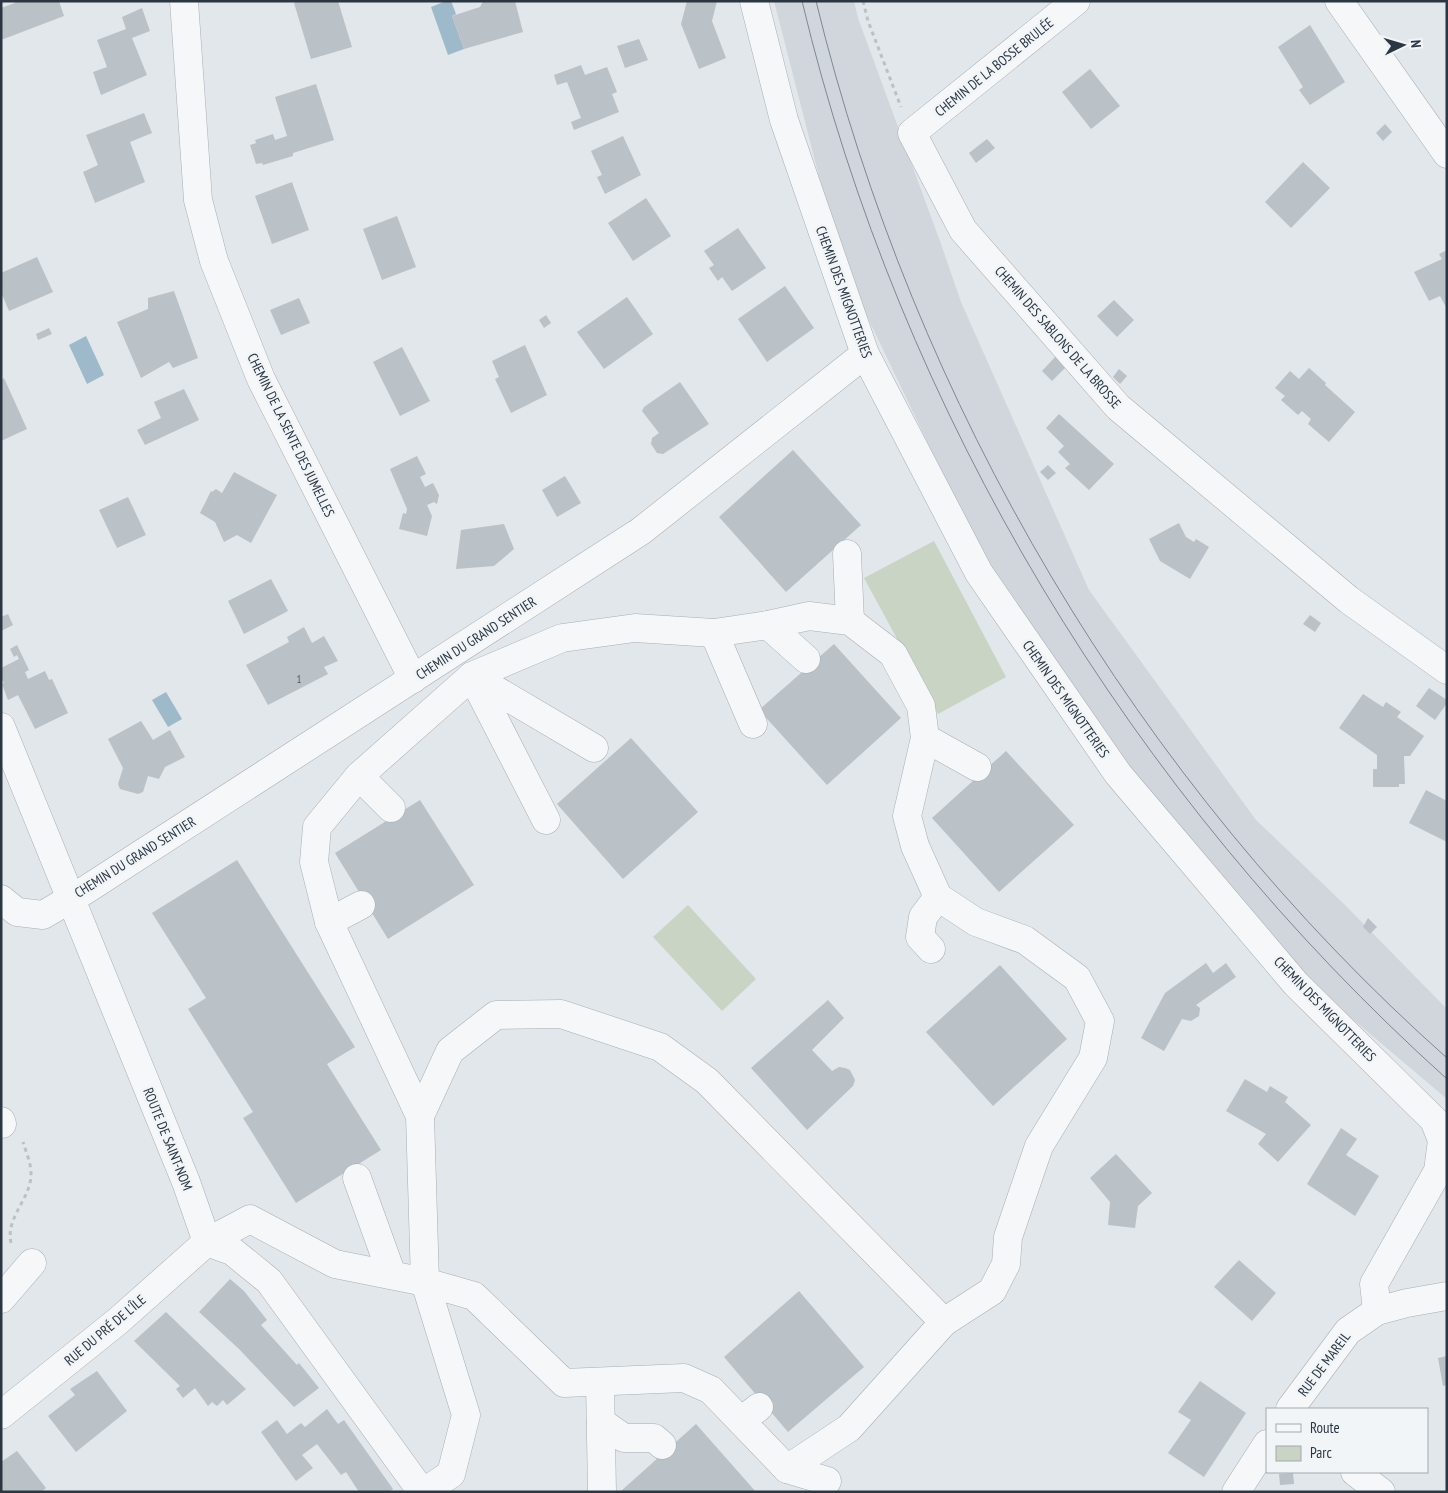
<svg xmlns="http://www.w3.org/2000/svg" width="1448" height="1493" viewBox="0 0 1448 1493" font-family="'PT Sans Narrow',sans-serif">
	<rect width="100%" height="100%" fill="#e2e7eb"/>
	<path fill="#d1d6dc" d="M774 1H854L858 18 941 244 961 302 1089 590 1256 820 1344 904 1447 1009V1099L1298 973 1123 765 985 562 841 262Z"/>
	<g fill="#cad4c4">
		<path d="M934 541 1006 677 938 714 864 578Z"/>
		<path d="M688 905 756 979 722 1011 653 937Z"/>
	</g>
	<g fill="#9eb9ca">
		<path d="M446 1H451L456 14 452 16 464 49 448 55 431 7Z"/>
		<path d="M86 336 104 375 87 384 69 345Z"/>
		<path d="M166 692 182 719 168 727 152 700Z"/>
	</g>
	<g fill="#bac1c7">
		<path d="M14 1H59L64 16 1 40V8L15 3Z"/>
		<path d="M299 1H338L352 47 311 59 294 3Z"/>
		<path d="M483 1H515L523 32 464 49 452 16 480 7Z"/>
		<path d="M687 1H717L712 21 726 58 699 69 681 24Z"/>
		<path d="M142 8 150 31 132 38 147 75 101 95 93 72 107 67 97 40 126 29 122 17Z"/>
		<path d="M1310 25 1345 82 1310 105 1299 90 1303 87 1278 47Z"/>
		<path d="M639 39 648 60 625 68 617 46Z"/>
		<path d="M581 65 585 75 607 67 617 92 612 94 619 112 574 130 571 122 581 118 567 82 557 85 554 75Z"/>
		<path d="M1090 69 1120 106 1091 129 1062 92Z"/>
		<path d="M316 84 334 140 293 153V156L263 165 262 163 256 164 250 145 256 143 255 140 273 134 275 140 287 136 275 97Z"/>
		<path d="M144 113 152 133 130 142 145 182 95 203 83 172 98 165 86 135Z"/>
		<path d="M1385 124 1392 132 1383 141 1376 133Z"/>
		<path d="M623 136 641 175 605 194 597 177 602 175 591 151Z"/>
		<path d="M987 139 995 148 976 163 969 153Z"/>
		<path d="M1303 162 1330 188 1291 228 1265 202Z"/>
		<path d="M292 182 309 230 272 244 255 196Z"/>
		<path d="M646 198 671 236 633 261 608 223Z"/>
		<path d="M397 216 416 267 382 280 363 229Z"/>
		<path d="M738 228 766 268 732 291 722 277 718 281 709 268 714 265 704 251Z"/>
		<path d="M1447 250V309L1440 296 1429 301 1414 272 1442 259 1439 254Z"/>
		<path d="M37 257 53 292 9 311 1 292V273Z"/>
		<path d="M785 286 814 328 767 362 738 319Z"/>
		<path d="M174 291 198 358 173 368 169 362 141 378 117 322 148 309V298Z"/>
		<path d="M627 297 653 334 604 369 577 332Z"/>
		<path d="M299 298 310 323 281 335 270 310Z"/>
		<path d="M1114 300 1134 320 1117 337 1097 316Z"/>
		<path d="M546 315 551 323 544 328 539 320Z"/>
		<path d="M49 328 52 334 38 340 36 334Z"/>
		<path d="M525 345 547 395 511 413 495 379 499 377 492 361Z"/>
		<path d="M402 347 430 401 400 416 373 362Z"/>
		<path d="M1056 356 1066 367 1052 381 1042 371Z"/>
		<path d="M1309 368 1326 383 1325 385 1355 412 1329 442 1308 424 1311 419 1302 411 1298 415 1281 400 1285 396 1275 388 1290 371 1299 379Z"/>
		<path d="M1119 369 1127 376 1120 384 1113 377Z"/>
		<path d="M4 378 27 429 1 441V380Z"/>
		<path d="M680 382 709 424 663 454 657 453 651 444 652 438 659 433 642 411 644 407Z"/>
		<path d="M184 389 199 420 145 445 137 430 161 418 154 402Z"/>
		<path d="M1059 414 1114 464 1089 490 1065 468 1070 464 1058 452 1064 446 1046 428Z"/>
		<path d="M793 450 861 525 786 592 719 517Z"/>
		<path d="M417 456 426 474 420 477 425 487 433 483 439 495 437 504 434 502 427 505 432 516 427 536 399 529 403 513 406 514 407 509 390 469Z"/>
		<path d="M1048 465 1056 473 1048 480 1040 472Z"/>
		<path d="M234 472 277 495 251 543 237 535 224 542 215 522 200 513 211 491 212 492 216 489 222 493Z"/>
		<path d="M565 476 581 503 557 517 542 490Z"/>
		<path d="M128 497 146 535 117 548 99 510Z"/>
		<path d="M1179 523 1186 537 1194 542 1196 539 1209 547 1190 579 1160 561 1149 539Z"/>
		<path d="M504 524 514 549 494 566 456 569 461 530Z"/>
		<path d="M271 579 288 611 244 634 228 601Z"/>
		<path d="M8 614 13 625 1 631V617Z"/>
		<path d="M1310 615 1321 623 1315 632 1303 624Z"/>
		<path d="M304 627 312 643 324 636 338 661 324 667 328 674 268 705 246 665 289 642 287 637Z"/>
		<path d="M834 644 901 718 827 785 759 710Z"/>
		<path d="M17 645 29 670 25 672 28 679 45 671 49 680 52 679 68 713 35 729 18 695 8 700 2 684 4 683 1 678V668L19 659 17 655 14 657 10 649Z"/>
		<path d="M1429 688 1447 700V703L1435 720 1416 706Z"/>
		<path d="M1363 694 1383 707 1386 702 1401 712 1397 717 1424 736 1410 756H1404L1405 784H1399V787H1373V769H1377V755L1339 728Z"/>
		<path d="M141 721 153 740 170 730 185 757 165 767 159 779 148 776 143 792 138 794 120 789 118 784 123 768 108 739Z"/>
		<path d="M631 738 698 812 623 879 557 804Z"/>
		<path d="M1006 751 1074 825 999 892 932 818Z"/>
		<path d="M1426 790 1447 801V842L1409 823Z"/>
		<path d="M420 800 474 885 388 939 335 853Z"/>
		<path d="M237 860 355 1047 327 1064 381 1150 296 1203 243 1118 253 1112 188 1009 206 998 152 913Z"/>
		<path d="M1368 918 1377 927 1370 934 1363 927Z"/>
		<path d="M1206 963 1213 973 1226 963 1236 977 1196 1005 1200 1008 1199 1016 1191 1021 1182 1019 1164 1051 1141 1038 1165 993Z"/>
		<path d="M1000 965 1067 1039 993 1106 926 1032Z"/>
		<path d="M828 1000 844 1018 812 1050 832 1071 839 1067 845 1068 850 1070 855 1080 853 1086 807 1130 751 1068Z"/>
		<path d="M1245 1079 1267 1092 1270 1086 1288 1097 1285 1102 1311 1125 1278 1162 1258 1144 1266 1134 1226 1111Z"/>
		<path d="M1341 1128 1357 1139 1346 1155 1379 1176 1355 1216 1307 1184Z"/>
		<path d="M1116 1154 1152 1193 1138 1206 1135 1228 1108 1225 1110 1202 1090 1178Z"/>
		<path d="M1239 1260 1276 1293 1252 1321 1214 1287Z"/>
		<path d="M230 1279 244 1291 267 1320 261 1325 297 1365 299 1363 319 1388 294 1407 239 1349 199 1312Z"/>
		<path d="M799 1291 864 1367 788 1432 724 1357Z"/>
		<path d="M166 1312 246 1389 227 1405 223 1400 217 1406 212 1402 208 1406 195 1388 183 1398 176 1389 180 1386 134 1341Z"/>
		<path d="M1447 1356V1385L1443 1386 1438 1358Z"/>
		<path d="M97 1371 127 1411 76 1452 48 1416 75 1395 70 1389Z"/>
		<path d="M1200 1381 1246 1413 1204 1477 1168 1453 1191 1420 1178 1412Z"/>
		<path d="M327 1409 338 1424 344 1420 393 1489 389 1492H359L346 1472 341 1475 317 1444 302 1455 313 1468 296 1481 261 1432 277 1420 287 1434 301 1423 305 1427Z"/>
		<path d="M696 1424 756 1492H622L621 1491Z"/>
		<path d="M17 1451 46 1488 41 1492H1V1462Z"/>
		<path d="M1293 1473 1294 1484 1280 1485 1279 1474Z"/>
	</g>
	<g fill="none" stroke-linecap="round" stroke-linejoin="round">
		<g stroke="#a7aeb5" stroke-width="29">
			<g id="minor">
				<path d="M184 1 198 200 214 261 261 379 413 679"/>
				<path d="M754 1 784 120 865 354 979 573 1118 774 1296 984 1434 1120 1442 1140 1438 1171 1374 1284 1377 1311"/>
				<path d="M1076 1 912 133 963 230 1118 407 1349 600 1447 670"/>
				<path d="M1339 1 1447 154"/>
				<path d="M847 554 850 621"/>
				<path d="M768 625 806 659"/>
				<path d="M714 633 753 724"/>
				<path d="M1 727 186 1182 207 1242"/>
				<path d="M925 738 977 767"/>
				<path d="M359 776 391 808"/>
				<path d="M546 820 472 676 594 748"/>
				<path d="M1 899 17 912 43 915 84 891 641 531 865 354"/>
				<path d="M329 922 361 905"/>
				<path d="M931 949 920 937 923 917 938 897"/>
				<path d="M420 1116 450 1051 496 1015 561 1014 660 1047 707 1081 944 1322 849 1428 787 1469"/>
				<path d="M1 1121 2 1124"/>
				<path d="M357 1178 392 1275"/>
				<path d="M207 1242 232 1251 269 1281 422 1492"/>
				<path d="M1 1299 32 1263"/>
				<path d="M600 1382 602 1492"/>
				<path d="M1290 1409 1348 1331 1377 1311 1407 1303 1447 1296"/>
				<path d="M1 1415 118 1321 207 1242 250 1219 335 1264 425 1282 474 1296 564 1383 684 1378 711 1390 787 1469 827 1481"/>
				<path d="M741 1421 759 1407"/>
				<path d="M601 1422 624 1438H654L662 1445"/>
				<path d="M1355 1472 1381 1492"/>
				<path d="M424 1492 451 1474 466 1415 425 1282 420 1116 329 922 314 862 317 827 359 776 472 676 562 638 635 628 714 633 768 625 809 616 850 621 893 654 921 706 925 738 907 816 915 846 938 897 976 922 1025 940 1077 978 1100 1021 1093 1058 1039 1146 1008 1237 1006 1264 992 1291 944 1322"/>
				<path d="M1236 1492 1267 1444"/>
			</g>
		</g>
		<g stroke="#bcc1c6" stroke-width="3" stroke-dasharray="4 4" stroke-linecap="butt">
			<path d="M863 1 868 21 901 107"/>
			<path d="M11 1243C5 1217 32 1198 31 1173 31 1163 26 1152 23 1142"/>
		</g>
		<use href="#minor" stroke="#f5f7f9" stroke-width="28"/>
		<g stroke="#7c8894" stroke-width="1">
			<path d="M802 1C901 415 1130 794 1447 1079"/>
			<path d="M816 1C914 404 1136 782 1447 1058"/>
		</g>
	</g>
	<g text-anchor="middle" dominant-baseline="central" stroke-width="5" stroke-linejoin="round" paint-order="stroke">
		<g font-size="11" fill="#4f5963">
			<text x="299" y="679">1</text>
		</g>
		<g font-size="14" fill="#2b3642" stroke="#f2f5f8">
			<text transform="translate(994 67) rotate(-39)">CHEMIN DE LA BOSSE BRULÉE</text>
			<text transform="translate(844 292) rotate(70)">CHEMIN DES MIGNOTTERIES</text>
			<text transform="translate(1058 337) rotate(49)">CHEMIN DES SABLONS DE LA BROSSE</text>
			<text transform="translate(291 435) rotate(64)">CHEMIN DE LA SENTE DES JUMELLES</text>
			<text transform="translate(476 638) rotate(-33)">CHEMIN DU GRAND SENTIER</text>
			<text transform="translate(1066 699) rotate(55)">CHEMIN DES MIGNOTTERIES</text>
			<text transform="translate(135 857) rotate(-32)">CHEMIN DU GRAND SENTIER</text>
			<text transform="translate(1325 1009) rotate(46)">CHEMIN DES MIGNOTTERIES</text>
			<text transform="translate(168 1139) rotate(68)">ROUTE DE SAINT-NOM</text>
			<text transform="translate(105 1330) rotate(-40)">RUE DU PRÉ DE L'ÎLE</text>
			<text transform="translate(1324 1364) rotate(-53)">RUE DE MAREIL</text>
		</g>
	</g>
	<rect width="1448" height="1493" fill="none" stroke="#2b3642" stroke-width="5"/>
	<rect x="1266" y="1408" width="162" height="65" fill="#f2f5f8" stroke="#a2a9af"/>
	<rect x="1276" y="1424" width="25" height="8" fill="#f5f7f9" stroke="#a2a9af"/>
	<text x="1310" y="1433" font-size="15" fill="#2b3642">Route</text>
	<rect x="1276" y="1446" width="25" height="15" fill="#cad4c4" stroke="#a2a9af"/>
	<text x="1310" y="1458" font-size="15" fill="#2b3642">Parc</text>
	<g transform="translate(1403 45) rotate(85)" stroke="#f2f5f8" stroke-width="4" paint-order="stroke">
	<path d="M0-4L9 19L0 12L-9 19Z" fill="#2b3642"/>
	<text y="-8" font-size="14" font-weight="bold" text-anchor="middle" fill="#2b3642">N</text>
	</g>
</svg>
